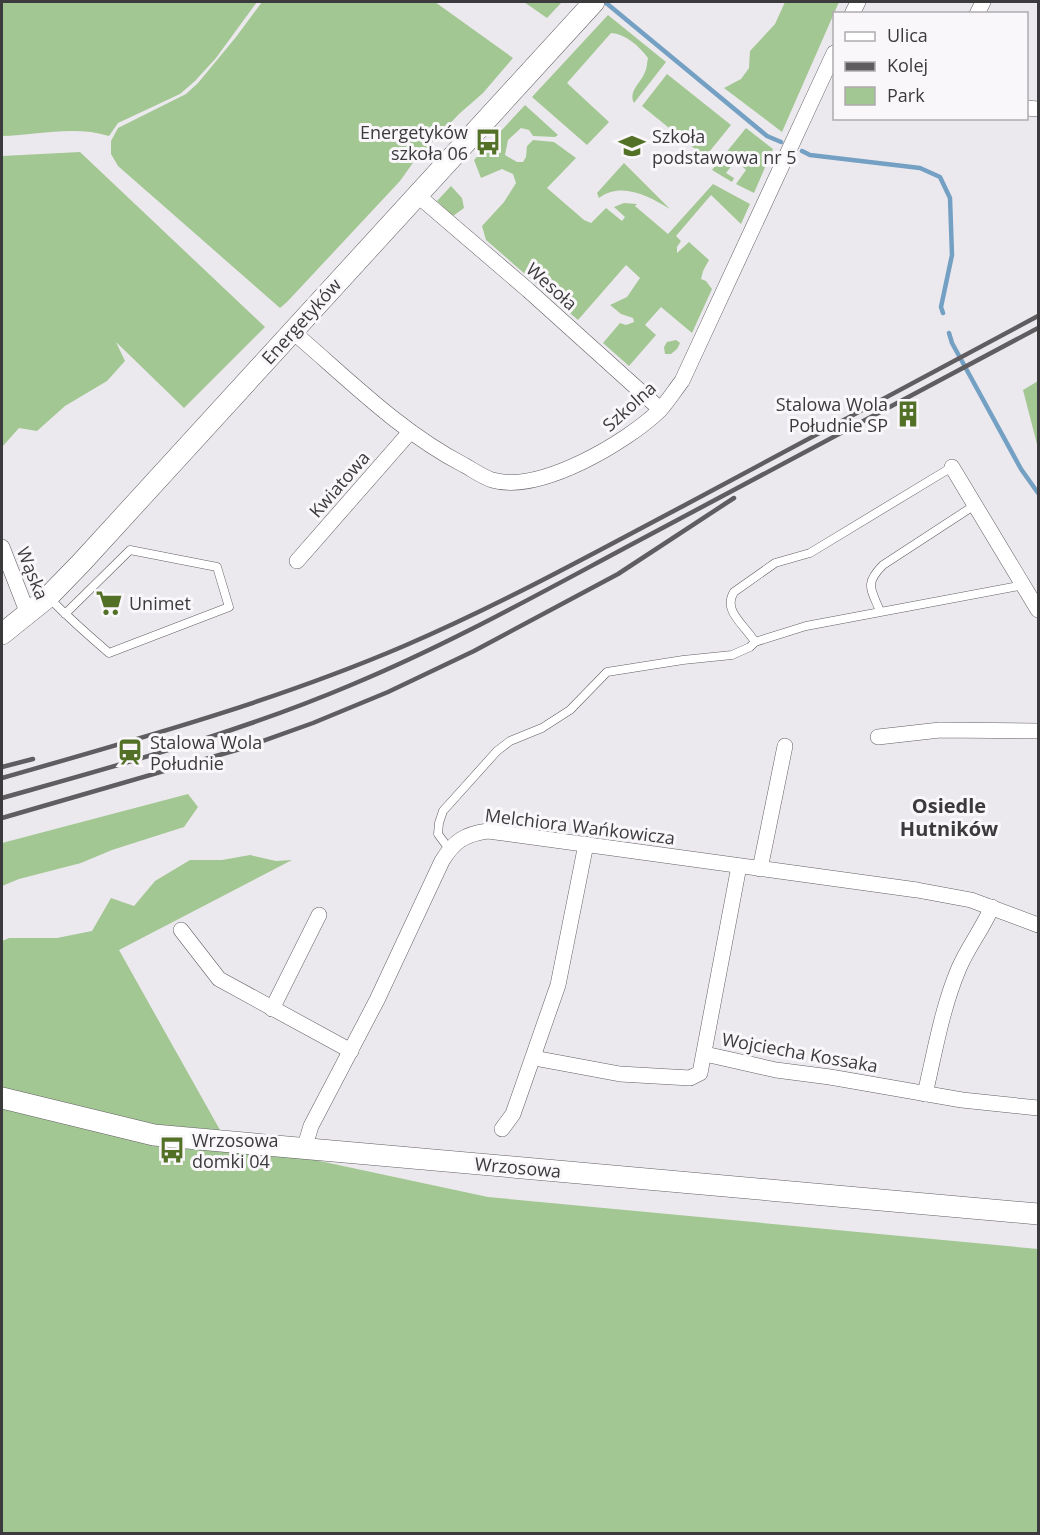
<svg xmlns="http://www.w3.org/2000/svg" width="1040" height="1535" viewBox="0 0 1040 1535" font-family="'Open Sans',sans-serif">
	<rect width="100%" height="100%" fill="#ece9ee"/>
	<g fill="#a3c793">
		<path d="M2 2H257L216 58 195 81 180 94 118 123 109 136C75 125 36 135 2 136Z"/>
		<path d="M262 2H435L513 58 483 93 459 114 415 160 400 181 287 302 280 308 118 166 111 154V141L118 128 186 94 198 83 236 37Z"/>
		<path d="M524 2H562L547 18Z"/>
		<path d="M785 2H839L782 132 724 88 741 79 749 68 750 51 775 24Z"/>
		<path d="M608 15 666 62 634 103C628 91 641 83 645 72 647 68 647 62 648 58 639 46 626 34 611 33L567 83 609 122 587 145 532 97Z"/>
		<path d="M667 74 731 125 705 157 642 106Z"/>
		<path d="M525 105 558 135 555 137 533 136 529 130 521 128 508 140 505 155 517 162H523L526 157 527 146 533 140 554 142 576 158 547 188 584 220 591 223 606 208 622 221 625 217 614 207 624 203 637 204 635 206 668 234 713 184 750 204 741 224 711 195 676 236 681 241 677 247V253L689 242 709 260 703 271 701 279 706 281 712 289 692 333 661 307 645 325 656 335 629 366 603 343 620 323 626 325 634 322 633 318 621 314 610 305 627 297 640 278 626 265 578 320 486 240 482 226 504 202 516 183 513 174 502 169 481 178 474 160Z"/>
		<path d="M746 128 773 149 754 193 736 184 746 170 736 160 726 173 734 178 732 182 712 170Z"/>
		<path d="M80 152 265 327 184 408 116 342 125 361 107 381 65 406 37 431 19 428 2 447V156Z"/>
		<path d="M624 163 670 209C649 196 621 181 599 198L597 193Z"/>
		<path d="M451 186 462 198 464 208 453 216 437 201Z"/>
		<path d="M676 340 680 343 677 349 671 354H665L664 347 667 342Z"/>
		<path d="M1038 381V448L1023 390Z"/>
		<path d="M188 794 198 807 184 827 112 850 81 863 19 879 2 886V843Z"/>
		<path d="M250 855 276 861 292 860 119 950 220 1130 156 1125 2 1088V941L9 938H57L92 931 111 898 134 906 155 881 190 860H222Z"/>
		<path d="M2 1107 133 1140 287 1154 488 1197 1038 1249V1533H2Z"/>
	</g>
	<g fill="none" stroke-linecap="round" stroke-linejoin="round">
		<g stroke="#74a0c4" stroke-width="4.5">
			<path d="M605 2 767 136 781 142"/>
			<path d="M802 151 810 155 920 168 940 177 950 198 952 255 941 307 943 313"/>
			<path d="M949 333 952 343 1021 469 1038 493"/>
		</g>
		<g stroke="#625f63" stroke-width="9">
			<g id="lane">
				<path d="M952 467 810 553 775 563 734 592C722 611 745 625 755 642L806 626 1024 585"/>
				<path d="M48 597C68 617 88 635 109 653L229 607 217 567 130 550 65 614"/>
				<path d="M880 611C871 589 864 584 883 565L975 505"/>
				<path d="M449 849 438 834 439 823 443 811 497 751 510 741 542 728 570 710 607 672 683 660 732 655 750 647 755 642"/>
			</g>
		</g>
		<g stroke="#625f63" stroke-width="16">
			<g id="street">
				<path d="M852 14 858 2"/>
				<path d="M977 14 983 2"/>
				<path d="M1026 108 1038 109"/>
				<path d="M416 194 528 290 660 409"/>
				<path d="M292 331C347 378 400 432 464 465 473 470 483 477 492 480 540 494 627 442 660 410 668 401 675 390 682 381L834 53"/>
				<path d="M952 467 1038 610"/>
				<path d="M2 547 28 614"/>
				<path d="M297 561 410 432"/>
				<path d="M878 737 940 730 1038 731"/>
				<path d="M760 869 785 746"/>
				<path d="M181 930 219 979 351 1051"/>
				<path d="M272 1009 319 915"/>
				<path d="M705 1054 776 1070 830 1077 962 1100 1038 1108"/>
				<path d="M534 1058 620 1074 690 1078 700 1073 739 866"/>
				<path d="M925 1094C935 1051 942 1008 959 968 968 947 983 928 992 907"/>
				<path d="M502 1129 513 1114 558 985 586 844"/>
				<path d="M304 1149 311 1126 377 1000 442 861C454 841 465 834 488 831L917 890 971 900 1038 925"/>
			</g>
		</g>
		<g stroke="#625f63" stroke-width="22">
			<g id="secondary">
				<path d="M2 634 48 597 81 563 594 2"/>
				<path d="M2 1098 154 1135 1038 1214"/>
			</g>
		</g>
		<use href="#lane" stroke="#fff" stroke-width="8"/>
		<use href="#street" stroke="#fff" stroke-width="15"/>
		<use href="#secondary" stroke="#fff" stroke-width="21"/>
		<g stroke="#5f5d60" stroke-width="4.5">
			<path d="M2 767 33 759"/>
			<path d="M2 778C138 739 273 702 404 646 500 605 592 554 685 505 803 442 921 379 1038 316"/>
			<path d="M2 798C119 765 238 733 351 685 450 644 544 591 638 541 772 470 905 399 1038 328"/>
			<path d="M2 818 240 749 313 723 388 692 474 651 618 574 734 498"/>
		</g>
	</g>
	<defs>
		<g id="bus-bare" transform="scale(2.07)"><path d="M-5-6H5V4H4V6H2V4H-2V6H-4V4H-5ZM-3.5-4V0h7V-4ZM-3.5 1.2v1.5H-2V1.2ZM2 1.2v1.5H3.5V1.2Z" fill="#537126" stroke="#faf7fb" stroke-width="2.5" paint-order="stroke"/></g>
		<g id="school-bare" transform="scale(2.07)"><path d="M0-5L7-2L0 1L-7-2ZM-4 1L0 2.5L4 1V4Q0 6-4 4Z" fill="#537126" stroke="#faf7fb" stroke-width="2.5" paint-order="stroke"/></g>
		<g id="building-bare" transform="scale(2.07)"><path d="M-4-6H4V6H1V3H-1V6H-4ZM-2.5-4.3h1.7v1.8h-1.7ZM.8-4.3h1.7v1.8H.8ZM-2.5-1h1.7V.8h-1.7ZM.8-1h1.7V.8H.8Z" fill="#537126" stroke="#faf7fb" stroke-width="2.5" paint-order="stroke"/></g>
		<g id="supermarket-bare" transform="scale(2.07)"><path d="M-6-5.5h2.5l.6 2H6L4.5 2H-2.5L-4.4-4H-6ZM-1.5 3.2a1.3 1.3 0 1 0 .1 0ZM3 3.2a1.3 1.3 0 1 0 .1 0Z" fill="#537126" stroke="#faf7fb" stroke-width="2.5" paint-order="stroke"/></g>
		<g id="station-bare" transform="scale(2.07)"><path d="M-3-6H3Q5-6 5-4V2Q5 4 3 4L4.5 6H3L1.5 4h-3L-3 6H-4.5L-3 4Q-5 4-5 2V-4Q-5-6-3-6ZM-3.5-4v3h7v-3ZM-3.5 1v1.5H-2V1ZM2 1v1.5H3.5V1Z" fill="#537126" stroke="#faf7fb" stroke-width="2.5" paint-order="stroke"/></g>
	</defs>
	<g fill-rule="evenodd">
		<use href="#bus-bare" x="488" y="142"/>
		<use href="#school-bare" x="632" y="146"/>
		<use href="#building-bare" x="908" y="414"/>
		<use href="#supermarket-bare" x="109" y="603"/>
		<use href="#station-bare" x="130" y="752"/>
		<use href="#bus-bare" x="172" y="1150"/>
	</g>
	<g text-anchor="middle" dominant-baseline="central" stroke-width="6" stroke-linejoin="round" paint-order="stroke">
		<g font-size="18" fill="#3b3a3c" stroke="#faf7fb" text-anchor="start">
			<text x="468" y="132" text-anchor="end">Energetyków<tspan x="468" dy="21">szkoła 06</tspan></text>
			<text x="652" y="136">Szkoła<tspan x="652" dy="21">podstawowa nr 5</tspan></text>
			<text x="888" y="404" text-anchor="end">Stalowa Wola<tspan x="888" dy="21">Południe SP</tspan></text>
			<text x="129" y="603">Unimet</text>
			<text x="150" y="742">Stalowa Wola<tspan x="150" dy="21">Południe</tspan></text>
			<text x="192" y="1140">Wrzosowa<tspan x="192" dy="21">domki 04</tspan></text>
		</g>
		<g font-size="18" fill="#3b3a3c" stroke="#faf7fb">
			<text transform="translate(552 286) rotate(42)">Wesoła</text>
			<text transform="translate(301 321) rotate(-48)">Energetyków</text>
			<text transform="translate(629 406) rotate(-42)">Szkolna</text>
			<text transform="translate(339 484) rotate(-49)">Kwiatowa</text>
			<text transform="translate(33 573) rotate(68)">Wąska</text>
			<text transform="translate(580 826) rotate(7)">Melchiora Wańkowicza</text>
			<text transform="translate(800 1052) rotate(10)">Wojciecha Kossaka</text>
			<text transform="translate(518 1167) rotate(5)">Wrzosowa</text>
		</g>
		<g font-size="20" font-weight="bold" fill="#3b3a3c" stroke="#faf7fb">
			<text x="949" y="805">Osiedle<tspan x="949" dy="23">Hutników</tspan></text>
		</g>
	</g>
	<rect width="1040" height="1535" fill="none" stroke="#3b3a3c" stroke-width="6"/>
	<rect x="833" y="12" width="195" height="108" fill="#faf7fb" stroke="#aeabaf" stroke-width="1.5"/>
	<rect x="845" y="32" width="30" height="9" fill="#ffffff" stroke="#aeabaf" stroke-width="1.5"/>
	<text x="887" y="42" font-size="18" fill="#3b3a3c">Ulica</text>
	<rect x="845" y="62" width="30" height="9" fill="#5f5d60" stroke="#aeabaf" stroke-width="1.5"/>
	<text x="887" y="72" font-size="18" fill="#3b3a3c">Kolej</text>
	<rect x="845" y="87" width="30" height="18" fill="#a3c793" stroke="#aeabaf" stroke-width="1.5"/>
	<text x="887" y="102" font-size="18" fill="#3b3a3c">Park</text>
</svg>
